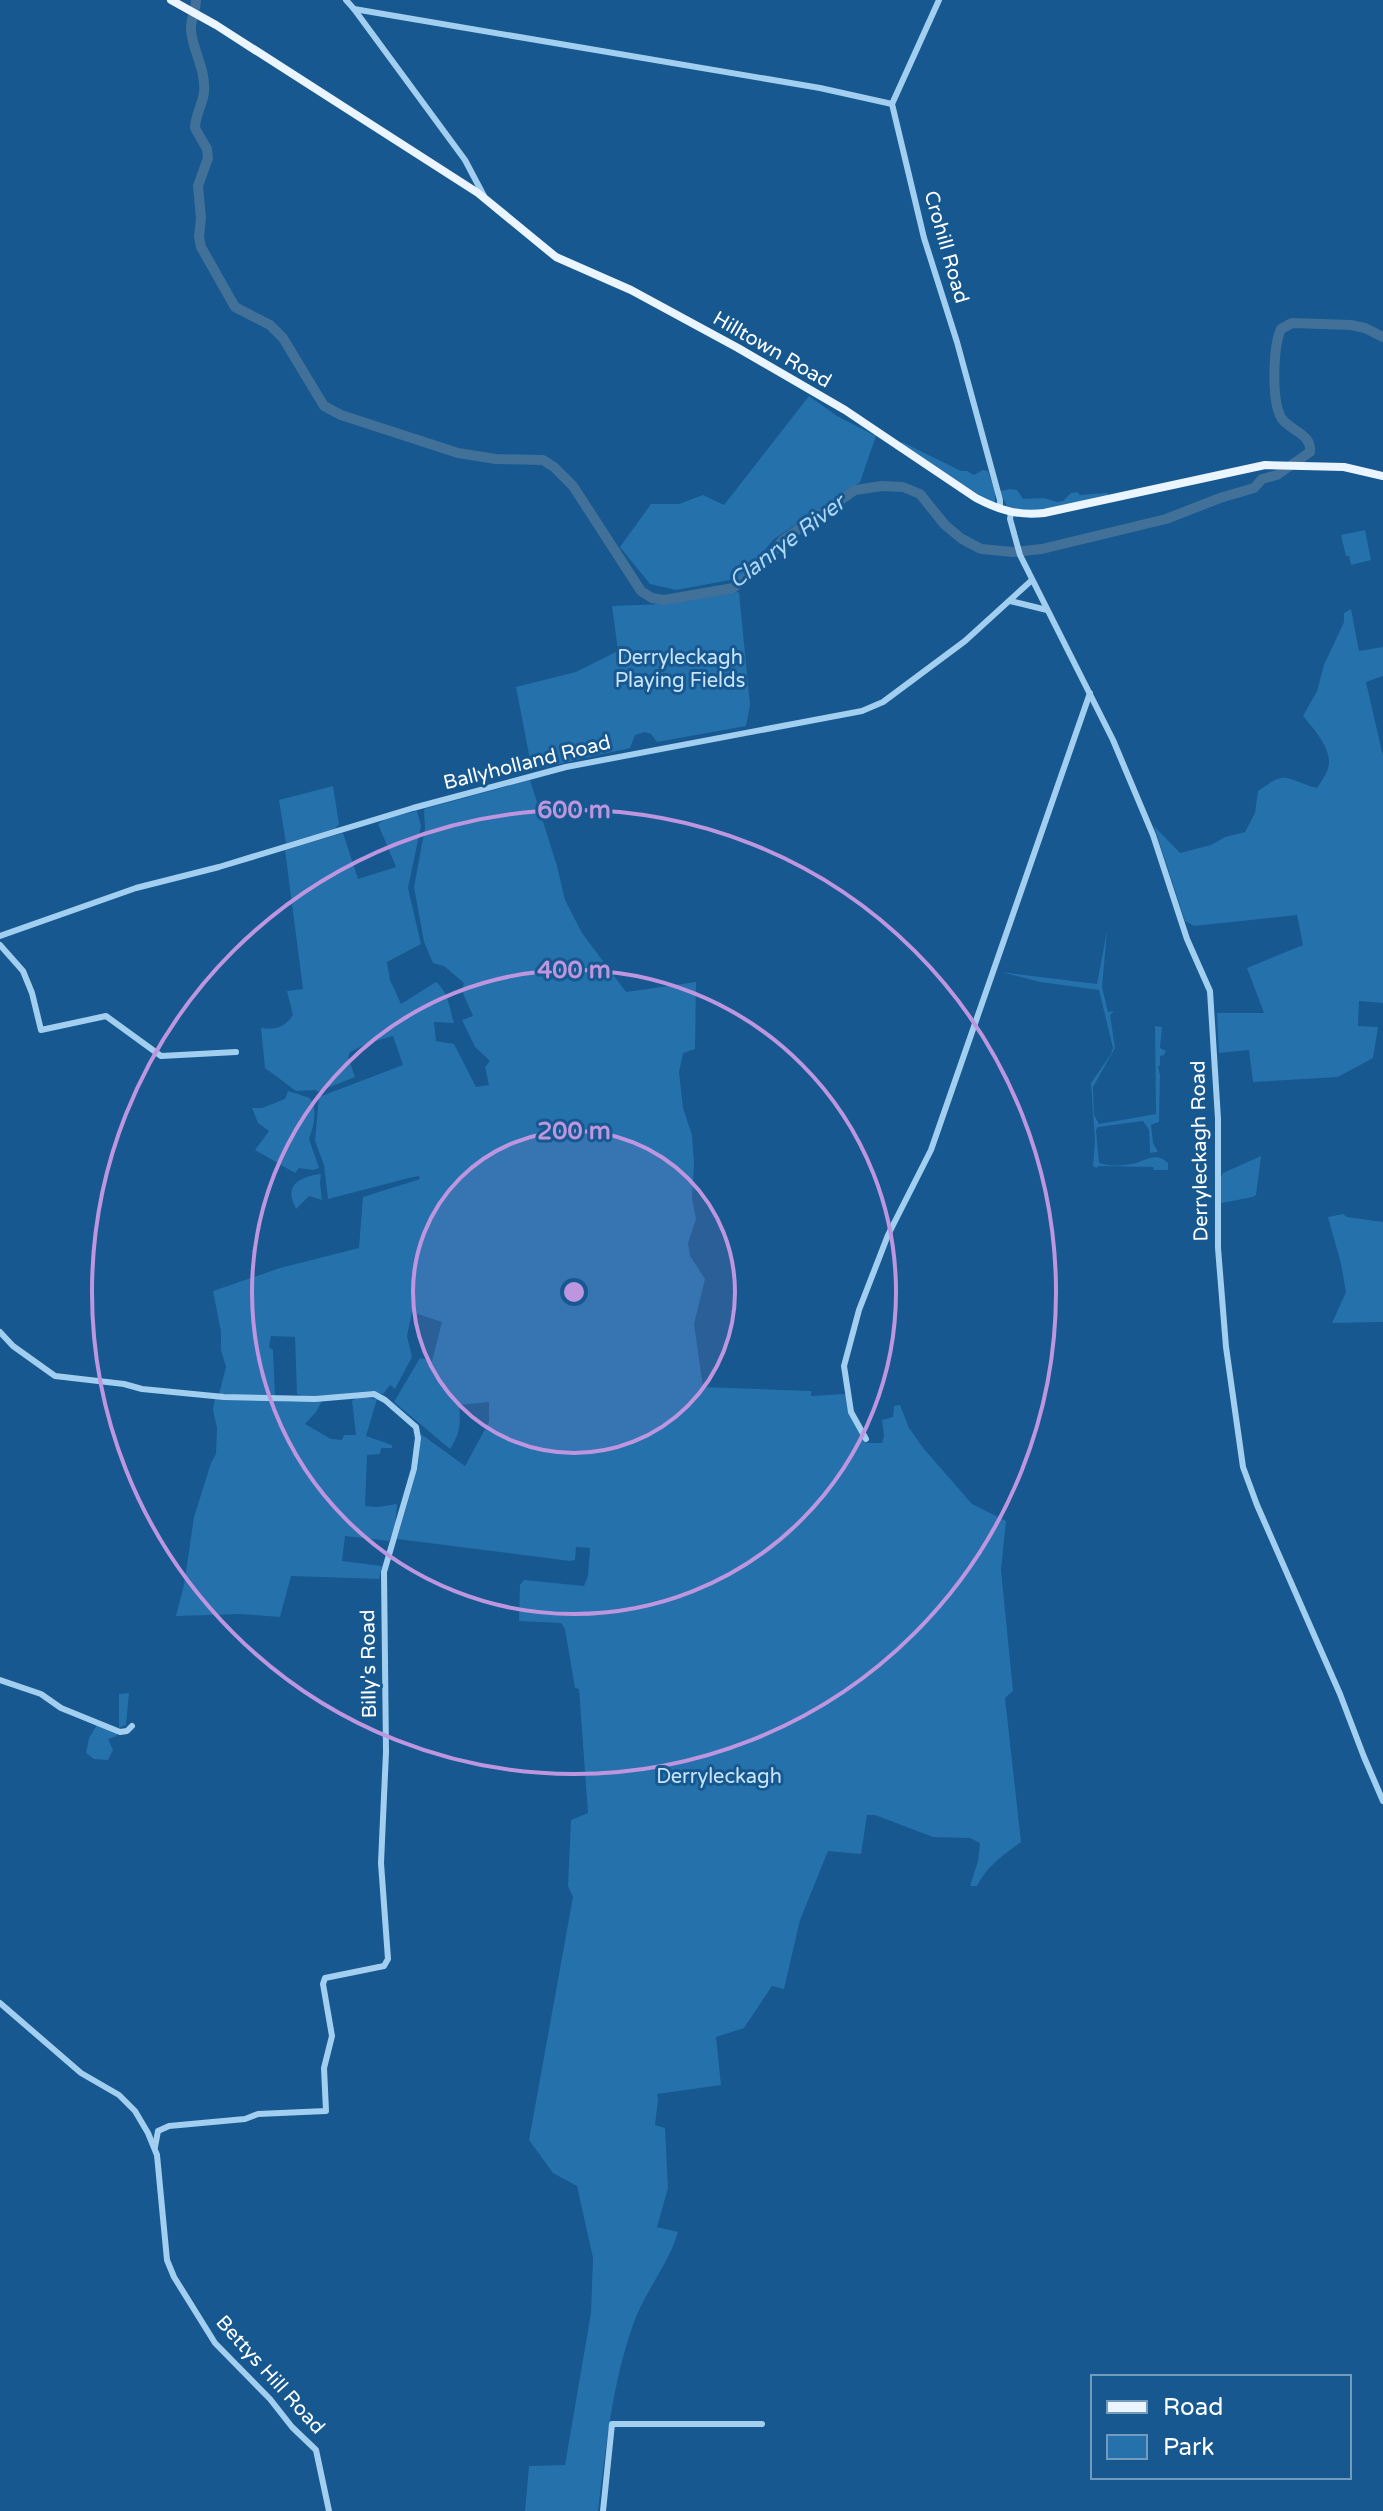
<svg xmlns="http://www.w3.org/2000/svg" width="1383" height="2511" viewBox="0 0 1383 2511" font-family="'Varela Round',sans-serif">
	<rect width="100%" height="100%" fill="#16588f"/>
	<g fill="#2571ac">
		<path d="M809 396 837 416 876 436 860 482 774 539 741 578 676 590 650 584 620 547 651 504H679L703 495 724 505Z"/>
		<path d="M902 442 961 471H967L974 475 983 470 988 471 995 492V502H990L900 443Z"/>
		<path d="M1010 489 1017 490 1023 499 1044 498 1057 502 1063 501 1071 493 1077 492 1080 495 1107 493 1109 495C1077 502 1038 518 1007 507L1000 491Z"/>
		<path d="M1365 530 1371 560 1351 565 1349 556H1346L1341 535Z"/>
		<path d="M739 592 750 705 746 726 657 742 651 734 645 732 635 735 630 748 532 770 516 687 576 672 618 651 612 606 662 604Z"/>
		<path d="M1351 609 1359 651 1383 647V676L1366 682 1383 756V1003L1359 1001 1358 1026 1378 1027 1373 1058 1338 1077 1253 1082 1249 1050 1219 1053 1217 1013H1264L1247 968 1303 945 1297 915 1194 926 1185 921 1154 826 1180 853 1211 845 1225 837 1245 832 1255 813 1258 791C1288 769 1284 779 1317 788 1322 780 1328 773 1329 763 1330 747 1313 728 1303 716L1317 691 1324 665 1344 622V613Z"/>
		<path d="M530 780 557 866 565 900 582 933 626 992 696 982 695 1049 683 1053 679 1072 683 1108 692 1135 694 1163 692 1198 696 1219 688 1243 690 1256 705 1279 694 1324 703 1387 811 1391V1396L844 1394 847 1396 852 1418 865 1443H882L884 1436 882 1420 893 1417 894 1406 900 1405 909 1428 924 1449 972 1504 1006 1521 1001 1570 1013 1691 1005 1698 1021 1842C1003 1855 987 1866 977 1886H970L978 1861 980 1843 970 1838 933 1837 875 1815H867L861 1854 828 1851 800 1920 784 1989 772 1986 744 2028 716 2037 721 2085 657 2094 658 2100 655 2125 665 2128 668 2188 657 2227 678 2232C668 2265 646 2290 634 2322 612 2383 606 2447 598 2511H525L529 2466 565 2465 591 2313 593 2258 577 2186 553 2173 529 2140 573 1897 568 1886 571 1820 588 1813 579 1689 575 1688 565 1629 561 1623 519 1621 520 1585 524 1580 584 1586 588 1576 590 1548 576 1547 575 1560 570 1561 397 1539 418 1467 421 1434 465 1466 489 1422V1402L459 1405C461 1423 460 1434 450 1449L394 1402 420 1358 432 1361 442 1322 412 1312 407 1336 412 1357 395 1389 390 1385 383 1394 372 1391 305 1397 297 1394 295 1337 271 1336 269 1347 273 1350 275 1397 219 1394 226 1367 221 1350V1332L213 1291 280 1268 359 1248 363 1197 420 1179 419 1176 409 1178 328 1199 324 1165 315 1141 319 1097 403 1065 393 1036 368 1043 350 1052 348 1057 355 1077 317 1092 316 1090 296 1091 265 1068 261 1028C276 1030 285 1027 293 1015L287 991 303 989 285 850 343 833 358 879 396 867 378 824 387 818 417 811 421 826 408 888 421 944 387 962 390 980 401 1004 436 982C450 994 449 1009 454 1023L434 1022 436 1041 454 1044 476 1087 489 1085 485 1067 490 1061 475 1047 462 1020 473 1016 462 991 464 983 444 966 433 963 424 942 414 887 425 828 424 809Z"/>
		<path d="M333 786 339 824 335 829 286 843 279 800Z"/>
		<path d="M1107 931 1102 987 1108 1012 1114 1011 1110 1015 1115 1048 1093 1087 1094 1115 1099 1124 1156 1114 1155 1026 1162 1027 1160 1048 1166 1051 1164 1055 1160 1056V1065L1158 1067 1160 1075 1159 1122 1151 1125 1153 1143 1158 1152 1150 1153 1149 1130 1143 1121 1098 1127 1096 1130 1099 1163C1107 1166 1121 1166 1132 1164 1146 1161 1155 1151 1168 1163V1170H1154L1153 1167 1098 1166 1097 1168 1093 1166 1095 1141 1091 1083 1111 1054 1113 1048 1099 990 1040 982 1001 972 1097 984Z"/>
		<path d="M288 1091 310 1098C318 1110 314 1126 309 1139L319 1168 313 1170 299 1168 295 1173 255 1150 269 1131 258 1123 252 1108H262L285 1099Z"/>
		<path d="M1261 1156 1256 1195 1253 1197 1222 1203 1220 1201 1221 1177 1223 1173Z"/>
		<path d="M319 1174 321 1175 320 1183 322 1200 309 1196 296 1209C284 1186 297 1178 319 1174Z"/>
		<path d="M1343 1214 1347 1217 1383 1222V1322L1332 1323 1346 1292 1341 1264 1328 1217Z"/>
		<path d="M358 1397 377 1399 366 1436 392 1445V1448H381L380 1454 367 1455 365 1506 377 1507 397 1504 395 1526 389 1541 345 1536 342 1561 382 1566 379 1579 291 1576 280 1617 239 1614 176 1616 184 1585 194 1517 211 1463 216 1454 217 1428 213 1410 215 1398 291 1402 323 1399 316 1412 305 1424 331 1439 342 1440 344 1435H356L352 1401Z"/>
		<path d="M129 1693 126 1725 119 1728V1694Z"/>
		<path d="M97 1725 117 1733V1736L108 1739 113 1750 108 1760 94 1759 86 1753 89 1738Z"/>
	</g>
	<g fill="none" stroke-linecap="round" stroke-linejoin="round">
		<path stroke="#417098" stroke-width="10" d="M196 0C196 11 190 20 191 31 193 51 206 70 204 92 203 104 195 115 195 128L207 149 208 158 198 186 201 218 199 237 201 247 235 307 270 325 283 338 324 406 341 415 458 453 496 459 543 460 554 467 573 486 641 591 652 598 664 600 733 588 761 567 783 540 855 490 882 486 903 487 920 494 945 525 962 539 981 549 1013 552 1042 549 1166 519 1220 498 1254 488 1262 479 1277 475 1310 452C1312 434 1291 431 1282 419 1271 403 1273 346 1281 329L1292 323 1351 325 1365 328 1383 337"/>
		<g stroke="#a2cef0" stroke-width="6">
			<path d="M346 0 354 9 820 88 892 104"/>
			<path d="M939 0 892 104 924 238 957 342 1000 500V509"/>
			<path d="M354 9 465 160 484 196"/>
			<path d="M1011 513 1010 519 1020 555 1113 740 1153 835 1187 939 1210 991 1218 1119V1248L1226 1347 1243 1467 1257 1505 1340 1694 1364 1757 1383 1801"/>
			<path d="M1010 601 1047 610"/>
			<path d="M0 936 136 888 219 867 413 808 566 767 862 711 883 702 965 641 1032 580"/>
			<path d="M0 945 23 971 32 993 41 1030 106 1016 161 1056 236 1052"/>
			<path d="M0 1332 13 1346 55 1376 124 1384 142 1389 224 1397 315 1399 374 1394 385 1400 416 1427 418 1438 414 1469 384 1572 386 1752 381 1863 388 1959 384 1966 325 1978 323 1984 332 2036 324 2068 326 2111 258 2114 245 2119 169 2126 158 2131 155 2147"/>
			<path d="M866 1439 851 1412 844 1366 859 1310 888 1235 931 1150 1090 693"/>
			<path d="M0 1680 41 1694 61 1708 120 1732 127 1731 132 1726"/>
			<path d="M0 2003 81 2073 119 2095 135 2111 148 2133 157 2155 167 2260 174 2277 215 2343 270 2399 292 2427 316 2450 329 2511"/>
			<path d="M603 2511 612 2424H762"/>
		</g>
		<path stroke="#ebf5ff" stroke-width="8" d="M171 0 216 25 478 193 556 257 631 290 738 348 845 410 976 498C999 510 1018 516 1044 513L1265 465 1344 467 1383 476"/>
	</g>
	<circle cx="574" cy="1292" r="161" fill="#bd96df" fill-opacity=".12"/>
	<g fill="none" stroke="#bd96df" stroke-width="4">
		<circle cx="574" cy="1292" r="161"/>
		<circle cx="574" cy="1292" r="322"/>
		<circle cx="574" cy="1292" r="482"/>
	</g>
	<g text-anchor="middle" dominant-baseline="central" stroke-width="6" stroke-linejoin="round" paint-order="stroke">
		<g font-size="20" fill="#fff" stroke="#16588f">
			<text transform="translate(946 247) rotate(74)">Crohill Road</text>
			<text transform="translate(772 350) rotate(30)">Hilltown Road</text>
			<text transform="translate(527 763) rotate(-14)">Ballyholland Road</text>
			<text transform="translate(1200 1151) rotate(-91)">Derryleckagh Road</text>
			<text transform="translate(369 1664) rotate(-91)">Billy's Road</text>
			<text transform="translate(270 2375) rotate(48)">Bettys Hill Road</text>
		</g>
		<g font-size="20" fill="#c9e5fb" stroke="#16588f">
			<text x="680" y="658">Derryleckagh<tspan x="680" dy="23">Playing Fields</tspan></text>
			<text x="719" y="1777">Derryleckagh</text>
		</g>
		<g font-size="22" font-style="italic" fill="#aed7f7" stroke="#16588f">
			<text transform="translate(787 542) rotate(-37)">Clanrye River</text>
		</g>
	</g>
	<circle cx="574" cy="1292" r="12" fill="#bd96df" stroke="#16588f" stroke-width="4"/>
	<g font-size="24" text-anchor="middle" font-weight="bold" fill="#bd96df" stroke="#16588f" stroke-width="6" stroke-linejoin="round" paint-order="stroke">
		<text x="574" y="818">600 m</text>
		<text x="574" y="978">400 m</text>
		<text x="574" y="1139">200 m</text>
	</g>
	<rect x="1091" y="2375" width="260" height="104" fill="#16588f" stroke="#739bbc" stroke-width="2"/>
	<rect x="1107" y="2401" width="40" height="12" fill="#ebf5ff" stroke="#739bbc" stroke-width="2"/>
	<text x="1163" y="2415" font-size="24" fill="#ffffff">Road</text>
	<rect x="1107" y="2435" width="40" height="24" fill="#2571ac" stroke="#739bbc" stroke-width="2"/>
	<text x="1163" y="2455" font-size="24" fill="#ffffff">Park</text>
</svg>
